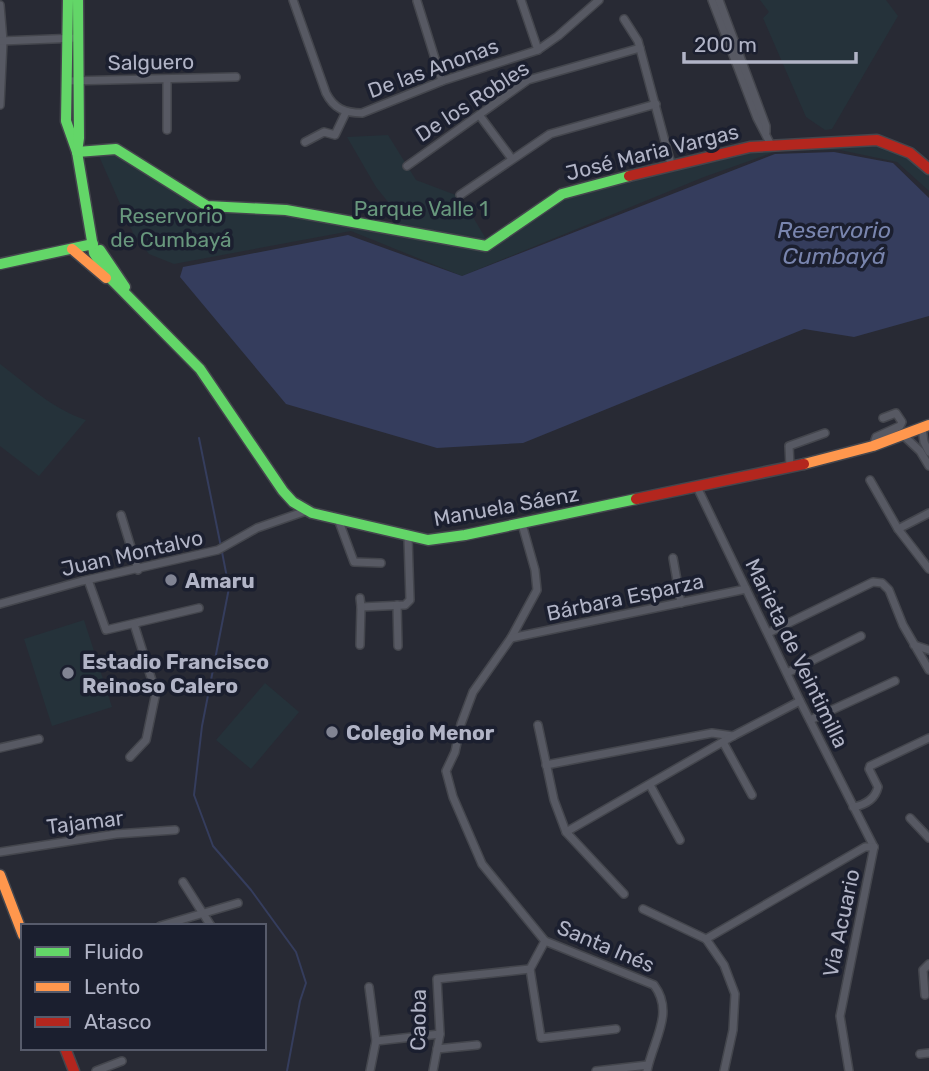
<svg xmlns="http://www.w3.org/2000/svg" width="929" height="1071" viewBox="0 0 929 1071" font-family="Rubik,sans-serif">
	<rect width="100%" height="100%" fill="#282a34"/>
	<g fill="#25323a">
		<path d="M760 0H886L898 16 832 129 825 130 806 117 763 18 769 12Z"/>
		<path d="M388 135 416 180 461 197 489 244 399 228 397 213 376 187 347 137Z"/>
		<path d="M879 143 911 155 929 172V191L897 162 840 150 777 151 704 177 462 276 351 231 174 264 149 254 133 233 98 154 115 151 204 210 285 214 488 249 563 195 720 149Z"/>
		<path d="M0 364C28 385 52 409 86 420L39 476 0 446Z"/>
		<path d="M84 620 112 707 52 726 24 639Z"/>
		<path d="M265 683 299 712 251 769 216 740Z"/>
	</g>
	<path fill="#353d5d" d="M834 152 893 163 929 198V316L854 337 804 329 523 443 437 448 286 404 180 277 183 267 348 235 462 276 775 154Z"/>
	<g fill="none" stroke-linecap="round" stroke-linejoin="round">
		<g stroke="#353d5d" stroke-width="2">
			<path d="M199 438 221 547"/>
			<path d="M222 552 229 588 202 726 194 795 213 846 251 890 296 952 306 983 300 1001 287 1071"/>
		</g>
		<g stroke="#44464d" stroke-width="10">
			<g id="street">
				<path d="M293 0 326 93C334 109 345 113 362 113L442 81 538 50 558 36 599 0"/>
				<path d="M521 0 538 50"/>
				<path d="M712 0 757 118 771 145"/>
				<path d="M719 0 766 126V132"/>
				<path d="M417 1 442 81"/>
				<path d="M0 5 3 41 0 105"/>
				<path d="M624 19 638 41 671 164"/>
				<path d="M1 41 78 38"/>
				<path d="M167 79V130"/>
				<path d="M67 81 236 77"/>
				<path d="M480 116 512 159"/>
				<path d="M305 142 324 132 335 135 346 112"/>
				<path d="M407 166 528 80 640 48"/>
				<path d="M460 195 550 134 656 104"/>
				<path d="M922 428 924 442 929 452"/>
				<path d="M904 436 920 451 929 466"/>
				<path d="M873 446 876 437 900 426 902 422 896 413 883 418"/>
				<path d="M790 467 789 446 825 433"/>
				<path d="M870 480 898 529 929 569"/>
				<path d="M697 487 800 701 874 847"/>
				<path d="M121 515 138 570"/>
				<path d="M338 519 354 562 381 563"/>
				<path d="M522 524 535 570 537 590 511 638 473 692 461 724 455 752 446 771 453 797 482 864 545 941 654 985C675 1013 653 1040 647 1071"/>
				<path d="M898 529 929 513"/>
				<path d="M673 558 681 603"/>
				<path d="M88 580 106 630 199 608"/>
				<path d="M360 598 361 607 405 605 410 600 408 537"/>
				<path d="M0 604 82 581 218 550 257 528 306 511"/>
				<path d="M397 605 398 646"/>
				<path d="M768 633 873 582 882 583 889 590 903 625 929 670"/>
				<path d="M511 638 746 589"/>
				<path d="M360 645 361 607"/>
				<path d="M914 645 929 650"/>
				<path d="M787 673 861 636"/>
				<path d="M810 720 895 681"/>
				<path d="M538 725 554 800 566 832 624 894"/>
				<path d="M723 742 752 795"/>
				<path d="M0 748 39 739"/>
				<path d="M130 757 146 740 155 697V690L134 624"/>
				<path d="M546 765 712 733 733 736"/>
				<path d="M650 785 680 840"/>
				<path d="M853 807C865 805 875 799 878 787L869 769 870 766 929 738"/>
				<path d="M910 818 929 838"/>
				<path d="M566 832 733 736 800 701"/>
				<path d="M0 852 116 834 175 830"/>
				<path d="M183 882 211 926"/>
				<path d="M643 909 706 939 724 965 735 994 733 1030 724 1071"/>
				<path d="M160 926 238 903"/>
				<path d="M706 939 865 847H874"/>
				<path d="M545 941 530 969 541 1038 616 1029"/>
				<path d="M369 987 376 1041"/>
				<path d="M925 995 923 970 929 964"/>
				<path d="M437 1049 477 1045"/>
				<path d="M920 1054 929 1053"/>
				<path d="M96 1071 122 1061"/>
				<path d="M370 1071 376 1041 440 1034"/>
				<path d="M433 1071 440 1034 437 979 530 969"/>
				<path d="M596 1071 648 1065"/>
				<path d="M849 1071 840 1016 874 847"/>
			</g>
		</g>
		<g stroke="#44464d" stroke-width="13">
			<g id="fast">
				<path d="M68 0 66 121 77 152 94 253 110 278 200 369 283 491 293 502 312 513 428 540 465 535 636 499"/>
				<path d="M77 152 116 149 207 206 286 210 486 246 562 194 629 176"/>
				<path d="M77 152 79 138 78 0"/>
				<path d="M100 250 125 287"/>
				<path d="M0 264 93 244"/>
			</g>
		</g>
		<g stroke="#44464d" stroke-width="13">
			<g id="slow">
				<path d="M72 249 106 278"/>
				<path d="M804 464 873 446 929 425"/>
				<path d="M0 875 23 935"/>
			</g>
		</g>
		<g stroke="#44464d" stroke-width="13">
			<g id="jam">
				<path d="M629 176 750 147 877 140 910 153 929 169"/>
				<path d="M636 499 804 464"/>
				<path d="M65 1048 74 1071"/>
			</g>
		</g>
		<use href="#street" stroke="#575963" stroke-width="7"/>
		<use href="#fast" stroke="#63d668" stroke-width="10"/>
		<use href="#slow" stroke="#ff974d" stroke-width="10"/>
		<use href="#jam" stroke="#b3261e" stroke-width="10"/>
	</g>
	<g fill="#818493" stroke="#1b1f2f" stroke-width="2.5">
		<circle cx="171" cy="580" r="7"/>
		<circle cx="68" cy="673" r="7"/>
		<circle cx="332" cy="732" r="7"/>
	</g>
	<g text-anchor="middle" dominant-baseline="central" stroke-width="7" stroke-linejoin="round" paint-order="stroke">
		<g font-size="21" fill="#b1b4c6" stroke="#1b1f2f">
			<text transform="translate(151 62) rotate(-1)">Salguero</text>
			<text transform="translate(433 68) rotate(-20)">De las Anonas</text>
			<text transform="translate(472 101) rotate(-33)">De los Robles</text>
			<text transform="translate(652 152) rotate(-14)">José Maria Vargas</text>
			<text transform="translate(506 506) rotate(-10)">Manuela Sáenz</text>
			<text transform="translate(132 553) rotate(-13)">Juan Montalvo</text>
			<text transform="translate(625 597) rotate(-12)">Bárbara Esparza</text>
			<text transform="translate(797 653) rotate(64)">Marieta de Veintimilla</text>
			<text transform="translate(85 822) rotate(-7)">Tajamar</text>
			<text transform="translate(841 923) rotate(-78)">Via Acuario</text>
			<text transform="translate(606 946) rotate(23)">Santa Inés</text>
			<text transform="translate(418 1020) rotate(-89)">Caoba</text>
		</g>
		<g font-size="21" fill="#68977d" stroke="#1b1f2f">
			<text x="421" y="208">Parque Valle 1</text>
			<text x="171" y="215">Reservorio<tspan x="171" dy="24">de Cumbayá</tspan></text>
		</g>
		<g font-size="21" font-weight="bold" fill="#b1b4c6" stroke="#1b1f2f" text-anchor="start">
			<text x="185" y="580">Amaru</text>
			<text x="82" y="661">Estadio Francisco<tspan x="82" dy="24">Reinoso Calero</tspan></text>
			<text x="346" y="732">Colegio Menor</text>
		</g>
		<g font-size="23" font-style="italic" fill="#7985ae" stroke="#1b1f2f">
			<text x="834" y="230">Reservorio<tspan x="834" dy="26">Cumbayá</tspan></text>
		</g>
	</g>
	<rect x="21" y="924" width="245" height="126" fill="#1b1f2f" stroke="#575b6b" stroke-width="2"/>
	<rect x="35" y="947" width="35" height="10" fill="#63d668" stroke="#575b6b" stroke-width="2"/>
	<text x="84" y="959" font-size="21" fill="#b1b4c6">Fluido</text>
	<rect x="35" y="982" width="35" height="10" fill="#ff974d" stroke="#575b6b" stroke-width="2"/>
	<text x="84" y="994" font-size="21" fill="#b1b4c6">Lento</text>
	<rect x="35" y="1017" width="35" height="10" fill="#b3261e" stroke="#575b6b" stroke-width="2"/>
	<text x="84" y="1029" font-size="21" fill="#b1b4c6">Atasco</text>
	<path d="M684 52v10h172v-10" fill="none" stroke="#b1b4c6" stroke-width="3.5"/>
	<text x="694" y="52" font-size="21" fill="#b1b4c6" stroke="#1b1f2f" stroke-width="5" paint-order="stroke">200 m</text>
</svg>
